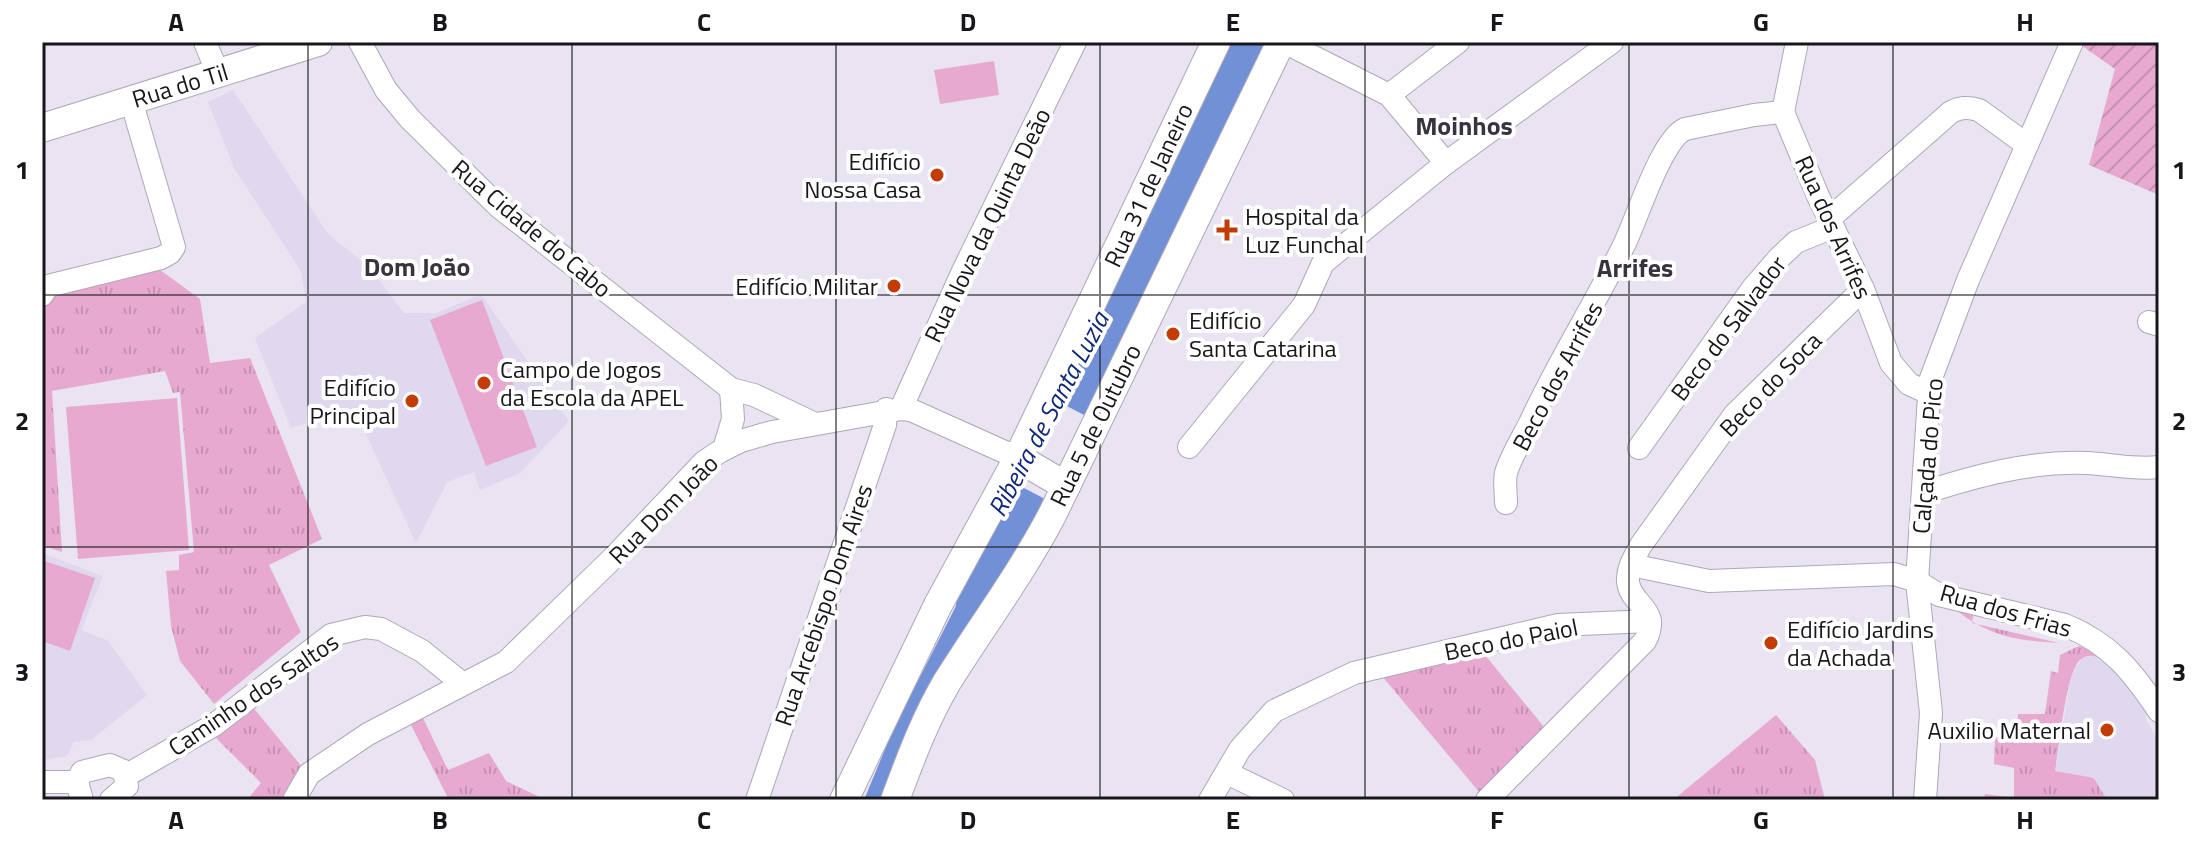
<svg xmlns="http://www.w3.org/2000/svg" width="2201" height="842" viewBox="0 0 2201 842" font-family="'Titillium Web',sans-serif">
	<defs>
		<pattern id="grass-tufts" width="24" height="20" patternUnits="userSpaceOnUse" patternTransform="scale(2)"><rect width="24" height="20" fill="#e8a9d1"/><path d="M3 7l-1-3M5 7V3M7 7l1-3M15 17l-1-3M17 17v-4M19 17l1-3" fill="none" stroke="#c691b3"/></pattern>
		<pattern id="garden-furrows" width="10" height="10" patternUnits="userSpaceOnUse" patternTransform="scale(2)"><rect width="10" height="10" fill="#e8a9d1"/><path d="M-1 1l2-2M0 10L10 0M9 11l2-2" fill="none" stroke="#c691b3"/></pattern>
	</defs>
	<rect width="100%" height="100%" fill="#e9e3f2"/>
	<g fill="#e0d8ee">
		<path d="M233 90 328 234 369 267 404 313H437L481 294 569 421 520 473 480 490 474 472 447 482 416 543 354 408 291 428 255 338 306 302 301 271 234 168 208 102Z"/>
		<path d="M42 553 103 576 81 630 108 641 147 695 91 740 74 742 67 756 42 760Z"/>
		<path d="M2093 655 2104 659 2111 665 2148 711 2145 719 2159 741V800H2107L2094 778 2055 772 2072 672 2083 658Z"/>
	</g>
	<g fill="url(#grass-tufts)">
		<path d="M156 267 200 299 210 363 250 358 322 539 269 565 301 632 214 704 180 661 171 626 166 571 179 570V555L194 552 180 392 173 393 165 371 52 391 62 552 42 545V285Z"/>
		<path d="M1951 606 1974 610 1972 623 2059 643C2013 640 1987 636 1951 606Z"/>
		<path d="M2079 646 2095 651 2104 659C2095 656 2088 653 2080 660 2066 671 2059 750 2055 771L2094 778 2107 800H1984L1985 794 2014 798V768L1994 764 1995 737 2017 739 2018 714H2045L2051 671 2058 673 2060 655Z"/>
		<path d="M1480 649 1549 733 1485 799 1382 676Z"/>
		<path d="M252 706 303 768 284 800H247L261 783 216 738Z"/>
		<path d="M1776 715 1815 760 1825 800H1673Z"/>
		<path d="M423 718 448 770 489 753 506 781 546 800H449L411 725Z"/>
	</g>
	<g fill="#e8a9d1">
		<path d="M994 61 999 95 940 104 934 70Z"/>
		<path d="M482 300 537 447 486 466 430 320Z"/>
		<path d="M177 398 189 550 78 559 66 407Z"/>
		<path d="M42 560 95 578 70 651 42 641Z"/>
	</g>
	<path fill="url(#garden-furrows)" d="M2159 42V195L2089 165 2115 69 2078 43Z"/>
	<path fill="#7290d6" d="M1232 42H1270L1050 496 883 800H864L893 730 956 606 957 591 1020 481Z"/>
	<path fill="#e9e3f2" d="M1059 402 1088 417 1047 500 1018 485Z"/>
	<g fill="none" stroke-linecap="round" stroke-linejoin="round">
		<g stroke="#aea8b6" stroke-width="24">
			<g id="minor">
				<path d="M205 42 218 74"/>
				<path d="M360 42 386 90 410 119 498 206 731 389 754 395 815 424"/>
				<path d="M1284 42 1389 95 1446 163"/>
				<path d="M1797 42 1783 112 1818 196 1863 289 1891 363 1909 384 1929 393"/>
				<path d="M1389 95 1458 42"/>
				<path d="M1829 219 1951 112C1961 107 1968 107 1979 110L2027 145"/>
				<path d="M42 295 48 286 161 258 170 253 174 247 131 100"/>
				<path d="M2149 322 2159 325"/>
				<path d="M901 409 963 271 1075 42"/>
				<path d="M1189 447 1304 305 1323 263 1446 163 1612 42"/>
				<path d="M1639 448 1753 288 1779 258 1796 242 1833 227"/>
				<path d="M724 449 733 419 731 389"/>
				<path d="M1923 493C1975 476 2030 461 2086 463 2111 464 2134 470 2159 467"/>
				<path d="M1506 503C1506 494 1504 482 1506 473 1511 456 1522 439 1530 423 1558 362 1594 306 1624 245 1637 219 1661 140 1685 129L1754 115 1783 112"/>
				<path d="M1631 565 1709 581 1894 574 1917 581 1939 595 2065 625C2111 644 2132 671 2159 711"/>
				<path d="M1227 773 1283 800"/>
				<path d="M127 775 214 725 331 635 365 627 381 629 422 651 463 684"/>
				<path d="M42 782H77"/>
				<path d="M82 800 77 782 82 772 110 765 124 771 127 786 111 800"/>
				<path d="M294 800 309 774 368 734 506 662 614 557 704 462 719 452 741 441 772 432 901 409 911 410 1018 458"/>
				<path d="M757 800 885 425 886 409"/>
				<path d="M1210 800 1240 749 1274 711 1354 673 1558 625 1650 621"/>
				<path d="M1487 800 1645 641C1662 609 1631 606 1628 582 1627 569 1635 556 1641 545L1735 414 1863 289"/>
				<path d="M1925 800 1931 713 1917 581 1930 381 1968 280 2072 42"/>
			</g>
		</g>
		<g stroke="#aea8b6" stroke-width="30">
			<g id="major">
				<path d="M42 128 318 42"/>
				<path d="M1018 458 1066 486"/>
				<path d="M844 800 938 605 1018 458 1216 42"/>
				<path d="M895 800C910 760 925 719 947 682 982 626 1021 574 1052 515L1281 42"/>
			</g>
		</g>
		<use href="#minor" stroke="#fff" stroke-width="22"/>
		<use href="#major" stroke="#fff" stroke-width="28"/>
	</g>
	<path fill="none" stroke="#18161b" stroke-width="2" stroke-opacity="0.55" d="M308 42V800M572 42V800M836 42V800M1100 42V800M1365 42V800M1629 42V800M1893 42V800M42 295H2159M42 547H2159"/>
	<g fill="#c33c05" stroke="#fff" stroke-width="3">
		<circle cx="937" cy="175" r="8"/>
		<path d="M1223 218h8v8h8v8h-8v8h-8v-8h-8v-8h8z"/>
		<circle cx="894" cy="286" r="8"/>
		<circle cx="1173" cy="334" r="8"/>
		<circle cx="484" cy="383" r="8"/>
		<circle cx="412" cy="401" r="8"/>
		<circle cx="1771" cy="643" r="8"/>
		<circle cx="2107" cy="730" r="8"/>
	</g>
	<g text-anchor="middle" dominant-baseline="central" stroke-width="8" stroke-linejoin="round" paint-order="stroke">
		<g font-size="24" fill="#18161b" stroke="#fff">
			<text transform="translate(180 85) rotate(-17)">Rua do Til</text>
			<text transform="translate(1148 185) rotate(-65)">Rua 31 de Janeiro</text>
			<text transform="translate(987 225) rotate(-64)">Rua Nova da Quinta Deão</text>
			<text transform="translate(1834 227) rotate(66)">Rua dos Arrifes</text>
			<text transform="translate(532 228) rotate(40)">Rua Cidade do Cabo</text>
			<text transform="translate(1728 328) rotate(-53)">Beco do Salvador</text>
			<text transform="translate(1557 376) rotate(-62)">Beco dos Arrifes</text>
			<text transform="translate(1770 384) rotate(-46)">Beco do Soca</text>
			<text transform="translate(1095 425) rotate(-64)">Rua 5 de Outubro</text>
			<text transform="translate(1927 456) rotate(-85)">Calçada do Pico</text>
			<text transform="translate(663 509) rotate(-45)">Rua Dom João</text>
			<text transform="translate(823 605) rotate(-71)">Rua Arcebispo Dom Aires</text>
			<text transform="translate(2006 610) rotate(16)">Rua dos Frias</text>
			<text transform="translate(1511 639) rotate(-11)">Beco do Paiol</text>
			<text transform="translate(253 694) rotate(-34)">Caminho dos Saltos</text>
		</g>
		<g font-size="24" fill="#18161b" stroke="#fff" text-anchor="end">
			<text x="921" y="161">Edifício<tspan x="921" dy="28">Nossa Casa</tspan></text>
			<text x="1245" y="216" text-anchor="start">Hospital da<tspan x="1245" dy="28">Luz Funchal</tspan></text>
			<text x="878" y="286">Edifício Militar</text>
			<text x="1189" y="320" text-anchor="start">Edifício<tspan x="1189" dy="28">Santa Catarina</tspan></text>
			<text x="500" y="369" text-anchor="start">Campo de Jogos<tspan x="500" dy="28">da Escola da APEL</tspan></text>
			<text x="396" y="387">Edifício<tspan x="396" dy="28">Principal</tspan></text>
			<text x="1787" y="629" text-anchor="start">Edifício Jardins<tspan x="1787" dy="28">da Achada</tspan></text>
			<text x="2091" y="730">Auxilio Maternal</text>
		</g>
		<g font-size="26" font-weight="bold" fill="#38333f" stroke="#fff">
			<text x="1464" y="125">Moinhos</text>
			<text x="417" y="266">Dom João</text>
			<text x="1635" y="267">Arrifes</text>
		</g>
		<g font-size="26" font-style="italic" fill="#102979" stroke="#fff">
			<text transform="translate(1048 414) rotate(-62)">Ribeira de Santa Luzia</text>
		</g>
	</g>
	<rect width="2201" height="842" fill="none" stroke="#ffffff" stroke-width="88"/>
	<rect x="44" y="44" width="2113" height="754" fill="none" stroke="#18161b" stroke-width="3"/>
	<g font-size="26" text-anchor="middle" font-weight="bold" fill="#18161b">
		<text x="176" y="31">A</text>
		<text x="440" y="31">B</text>
		<text x="704" y="31">C</text>
		<text x="968" y="31">D</text>
		<text x="1233" y="31">E</text>
		<text x="1497" y="31">F</text>
		<text x="1761" y="31">G</text>
		<text x="2025" y="31">H</text>
		<text x="22" y="179">1</text>
		<text x="2179" y="179">1</text>
		<text x="22" y="430">2</text>
		<text x="2179" y="430">2</text>
		<text x="22" y="681">3</text>
		<text x="2179" y="681">3</text>
		<text x="176" y="829">A</text>
		<text x="440" y="829">B</text>
		<text x="704" y="829">C</text>
		<text x="968" y="829">D</text>
		<text x="1233" y="829">E</text>
		<text x="1497" y="829">F</text>
		<text x="1761" y="829">G</text>
		<text x="2025" y="829">H</text>
	</g>
</svg>
